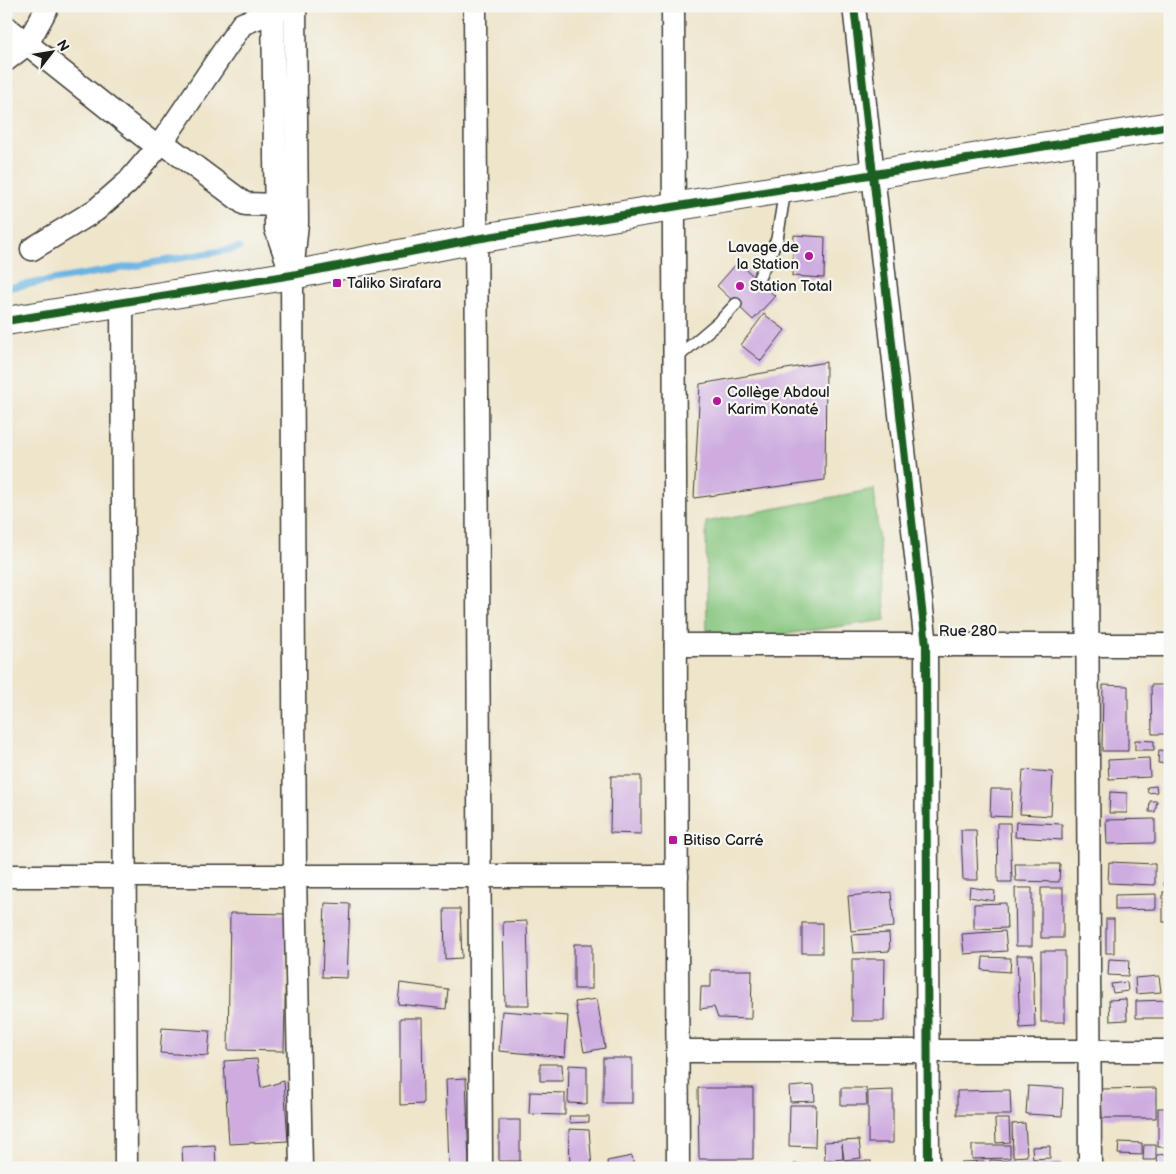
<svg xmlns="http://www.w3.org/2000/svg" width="1176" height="1174" viewBox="0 0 1176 1174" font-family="'Balsamiq Sans',sans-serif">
	<rect width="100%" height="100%" fill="#f6f6f2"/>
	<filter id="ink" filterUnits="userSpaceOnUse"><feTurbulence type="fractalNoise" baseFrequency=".02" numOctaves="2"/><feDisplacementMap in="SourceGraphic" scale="10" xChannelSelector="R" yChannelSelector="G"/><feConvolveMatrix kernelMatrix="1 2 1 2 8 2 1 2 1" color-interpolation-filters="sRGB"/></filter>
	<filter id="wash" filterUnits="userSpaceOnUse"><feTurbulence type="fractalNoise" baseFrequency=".0096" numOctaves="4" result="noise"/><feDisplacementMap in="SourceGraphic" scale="20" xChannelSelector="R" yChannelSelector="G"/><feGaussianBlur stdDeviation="1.12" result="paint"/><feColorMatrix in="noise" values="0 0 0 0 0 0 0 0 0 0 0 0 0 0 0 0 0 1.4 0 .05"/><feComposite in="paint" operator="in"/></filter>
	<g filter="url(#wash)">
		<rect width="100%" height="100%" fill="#eee5ca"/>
		<path fill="#86c67e" stroke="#51714d" d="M874 489 886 620 707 645 706 522Z"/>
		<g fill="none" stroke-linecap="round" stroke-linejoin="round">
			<path stroke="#6ab3e2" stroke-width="7" d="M6 288 239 248"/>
		</g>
		<g id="blocks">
			<g fill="#ceace0">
				<path d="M794 235 825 237 824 278 792 276Z"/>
				<path d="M738 262 775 296 753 320 717 286Z"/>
				<path d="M764 314 785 330 761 361 741 345Z"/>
				<path d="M826 362 825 480 694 498 700 384Z"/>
				<path d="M1103 685 1128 686V751H1102Z"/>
				<path d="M1151 685H1170V734H1152Z"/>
				<path d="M1135 740 1154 741V750H1135Z"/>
				<path d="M1159 750 1170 751V764L1158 763Z"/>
				<path d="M1149 758 1150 777 1109 779 1108 760Z"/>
				<path d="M1023 770 1053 772 1051 816 1020 814Z"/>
				<path d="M611 776H641V834L610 833Z"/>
				<path d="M1156 786 1157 792 1148 793 1147 787Z"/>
				<path d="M991 789H1012L1011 817 990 816Z"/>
				<path d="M1110 792 1127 793V813H1109Z"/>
				<path d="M1150 801H1157L1155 812H1149Z"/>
				<path d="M1155 819V843L1107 844 1106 820Z"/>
				<path d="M1016 822 1062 824V840L1015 837Z"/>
				<path d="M997 823H1010L1012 882H998Z"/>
				<path d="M961 830H976L978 880H963Z"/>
				<path d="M1109 862 1155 864V885L1108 883Z"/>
				<rect x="1164" y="863" width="6" height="23"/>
				<path d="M1015 864H1060L1059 882 1016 881Z"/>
				<path d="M970 887 995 891 994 901 969 897Z"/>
				<path d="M1015 888H1032V946H1016Z"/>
				<rect x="1041" y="888" width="22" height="50"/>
				<path d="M891 892 894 927 851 931 848 896Z"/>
				<rect x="1163" y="892" width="7" height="30"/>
				<path d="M1156 894V909L1115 910V895Z"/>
				<path d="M325 903 350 904 347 978 322 977Z"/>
				<path d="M1006 903 1007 928 974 929V904Z"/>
				<path d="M444 909H460L462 958 445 959Z"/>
				<path d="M230 913 287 914 284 1051 228 1050Z"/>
				<rect x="1106" y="919" width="8" height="34"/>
				<path d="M527 921 529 1005H505L503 922Z"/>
				<rect x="802" y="923" width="20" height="30"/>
				<path d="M1005 931 1007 951 964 954 962 934Z"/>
				<path d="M889 933 890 951 853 953 851 935Z"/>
				<rect x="574" y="944" width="18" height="45"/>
				<rect x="1041" y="951" width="24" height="71"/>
				<path d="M1017 955H1033L1035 1027 1020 1028Z"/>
				<path d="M983 957 1011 958 1010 972 982 970Z"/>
				<path d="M852 959H885L884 1021H852Z"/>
				<path d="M1109 959 1129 960 1128 976 1108 975Z"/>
				<path d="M711 970H752L751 1019 718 1018 714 1007 700 1009 701 987H711Z"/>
				<path d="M1159 976 1161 992 1136 994 1135 978Z"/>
				<path d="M1127 982 1128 991 1113 993 1111 984Z"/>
				<path d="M400 983 448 989 446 1009 398 1004Z"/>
				<path d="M597 999 605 1048 584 1052 575 1002Z"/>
				<path d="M1126 999 1127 1020 1110 1021 1109 1000Z"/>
				<path d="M1168 1000V1018H1136V1001Z"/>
				<path d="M502 1011 568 1016 565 1057 499 1051Z"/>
				<path d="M400 1018H422L423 1104 400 1105Z"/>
				<path d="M162 1028 210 1031 208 1056 160 1053Z"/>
				<rect x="603" y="1058" width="29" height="45"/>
				<path d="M257 1059 261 1088 284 1081 288 1141 229 1144 224 1061Z"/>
				<path d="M540 1064H562L563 1081H540Z"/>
				<path d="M569 1065 587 1066V1104L568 1103Z"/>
				<path d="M466 1078 469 1166H449L446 1079Z"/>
				<path d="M814 1085 815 1101 790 1102 789 1087Z"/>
				<path d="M1028 1086 1063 1088 1062 1116 1026 1114Z"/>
				<path d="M698 1088H753V1159H699Z"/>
				<path d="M841 1088H866L867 1105H841Z"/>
				<path d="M1156 1088V1118H1102L1101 1089Z"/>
				<path d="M893 1090V1143H868V1091Z"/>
				<path d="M1010 1090 1011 1115H957V1091Z"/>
				<path d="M530 1092 565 1093V1115L529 1114Z"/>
				<path d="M790 1105H816L815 1147 789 1146Z"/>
				<rect x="1158" y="1108" width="12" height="39"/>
				<path d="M569 1116H589V1122L570 1123Z"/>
				<path d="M995 1119H1009L1010 1142 996 1143Z"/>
				<rect x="499" y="1120" width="21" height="41"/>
				<path d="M1025 1123 1027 1156 1013 1157 1012 1124Z"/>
				<path d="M569 1129 589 1130 592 1168H570Z"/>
				<path d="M859 1140 861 1158 844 1160 842 1144 843 1159 825 1161 824 1142Z"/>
				<path d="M1119 1142 1142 1143V1155L1118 1154Z"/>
				<path d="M215 1145 216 1168H183L182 1147Z"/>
				<path d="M972 1145H1010V1158L972 1159Z"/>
				<path d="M1144 1145H1156V1160H1143Z"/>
				<path d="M1050 1146V1158L1033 1159 1032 1147Z"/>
				<path d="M1170 1154V1168H1158L1157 1155Z"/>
				<path d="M632 1156 634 1168H608L607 1161Z"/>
				<path d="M990 1160 1013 1161V1168H990Z"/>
				<rect x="846" y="1161" width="25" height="7"/>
				<path d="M984 1161V1168H961V1162Z"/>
				<path d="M361 1163 386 1166V1168H360Z"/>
				<path d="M1060 1163V1168H1017V1164Z"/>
				<path d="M794 1164 829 1165V1168H794Z"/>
			</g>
		</g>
	</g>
	<g filter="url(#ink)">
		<use href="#blocks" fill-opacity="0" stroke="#3c3a36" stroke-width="1"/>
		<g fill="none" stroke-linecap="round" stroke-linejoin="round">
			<g stroke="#3c3a36" stroke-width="14">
				<g id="service">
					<path d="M758 280 777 239 785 190"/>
					<path d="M674 360 721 320 736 304"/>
				</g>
			</g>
			<g stroke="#3c3a36" stroke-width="25">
				<g id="minor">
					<path d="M273 6 276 229 290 269"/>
					<path d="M295 6 297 223 292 275 295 875 301 1168"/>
					<path d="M475 6 481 1168"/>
					<path d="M673 6 678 1168"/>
					<path d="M854 6 926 645 928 1168"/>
					<path d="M6 27 157 147"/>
					<path d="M6 60 27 44 48 6"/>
					<path d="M1085 139 1090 1168"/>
					<path d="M162 142 245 204 275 205 288 202"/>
					<path d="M32 249 96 210 128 182 162 142 242 24 287 6"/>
					<path d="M122 302 126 1168"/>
					<path d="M676 645H1170"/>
					<path d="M6 876H677"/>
					<path d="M678 1051H1170"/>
				</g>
			</g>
			<g stroke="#3c3a36" stroke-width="30">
				<path id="tertiary" d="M6 321 292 275 476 239 1170 126"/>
			</g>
			<use href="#service" stroke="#fff" stroke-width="11"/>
			<use href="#minor" stroke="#fff" stroke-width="22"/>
			<use href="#tertiary" stroke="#fff" stroke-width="28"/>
			<g stroke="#f6f6f2" stroke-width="11">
				<g id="cycleway">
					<path d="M854 6 926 645 928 1168"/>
					<path d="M6 321 292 275 476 239 1170 126"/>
				</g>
			</g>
			<use href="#cycleway" stroke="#1b5e20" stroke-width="8"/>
		</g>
	</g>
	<g fill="#b5179e" stroke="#f6f6f2" stroke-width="2">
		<circle cx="809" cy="256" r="5"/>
		<rect x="332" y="278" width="10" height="10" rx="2.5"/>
		<circle cx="740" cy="286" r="5"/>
		<circle cx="717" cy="401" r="5"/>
		<rect x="668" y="835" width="10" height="10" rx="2.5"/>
	</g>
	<g text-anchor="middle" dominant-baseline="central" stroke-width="4.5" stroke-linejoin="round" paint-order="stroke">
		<g font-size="15" fill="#1c1c1c" stroke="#f6f6f2" text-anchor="start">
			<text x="799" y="247" text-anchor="end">Lavage de<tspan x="799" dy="17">la Station</tspan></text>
			<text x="347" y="283">Taliko Sirafara</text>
			<text x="750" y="286">Station Total</text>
			<text x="727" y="392">Collège Abdoul<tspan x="727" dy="17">Karim Konaté</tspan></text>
			<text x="683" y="840">Bitiso Carré</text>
		</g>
		<g font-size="15" fill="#1c1c1c" stroke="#f6f6f2">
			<text x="968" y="631">Rue 280</text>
		</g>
	</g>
	<rect width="1176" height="1174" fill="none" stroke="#f6f6f2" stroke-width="25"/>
	<g transform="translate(52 52) rotate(59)" stroke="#f6f6f2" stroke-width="4" paint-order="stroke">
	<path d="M0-4L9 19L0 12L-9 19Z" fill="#1c1c1c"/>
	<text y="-8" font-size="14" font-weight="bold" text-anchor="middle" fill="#1c1c1c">N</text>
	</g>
</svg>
